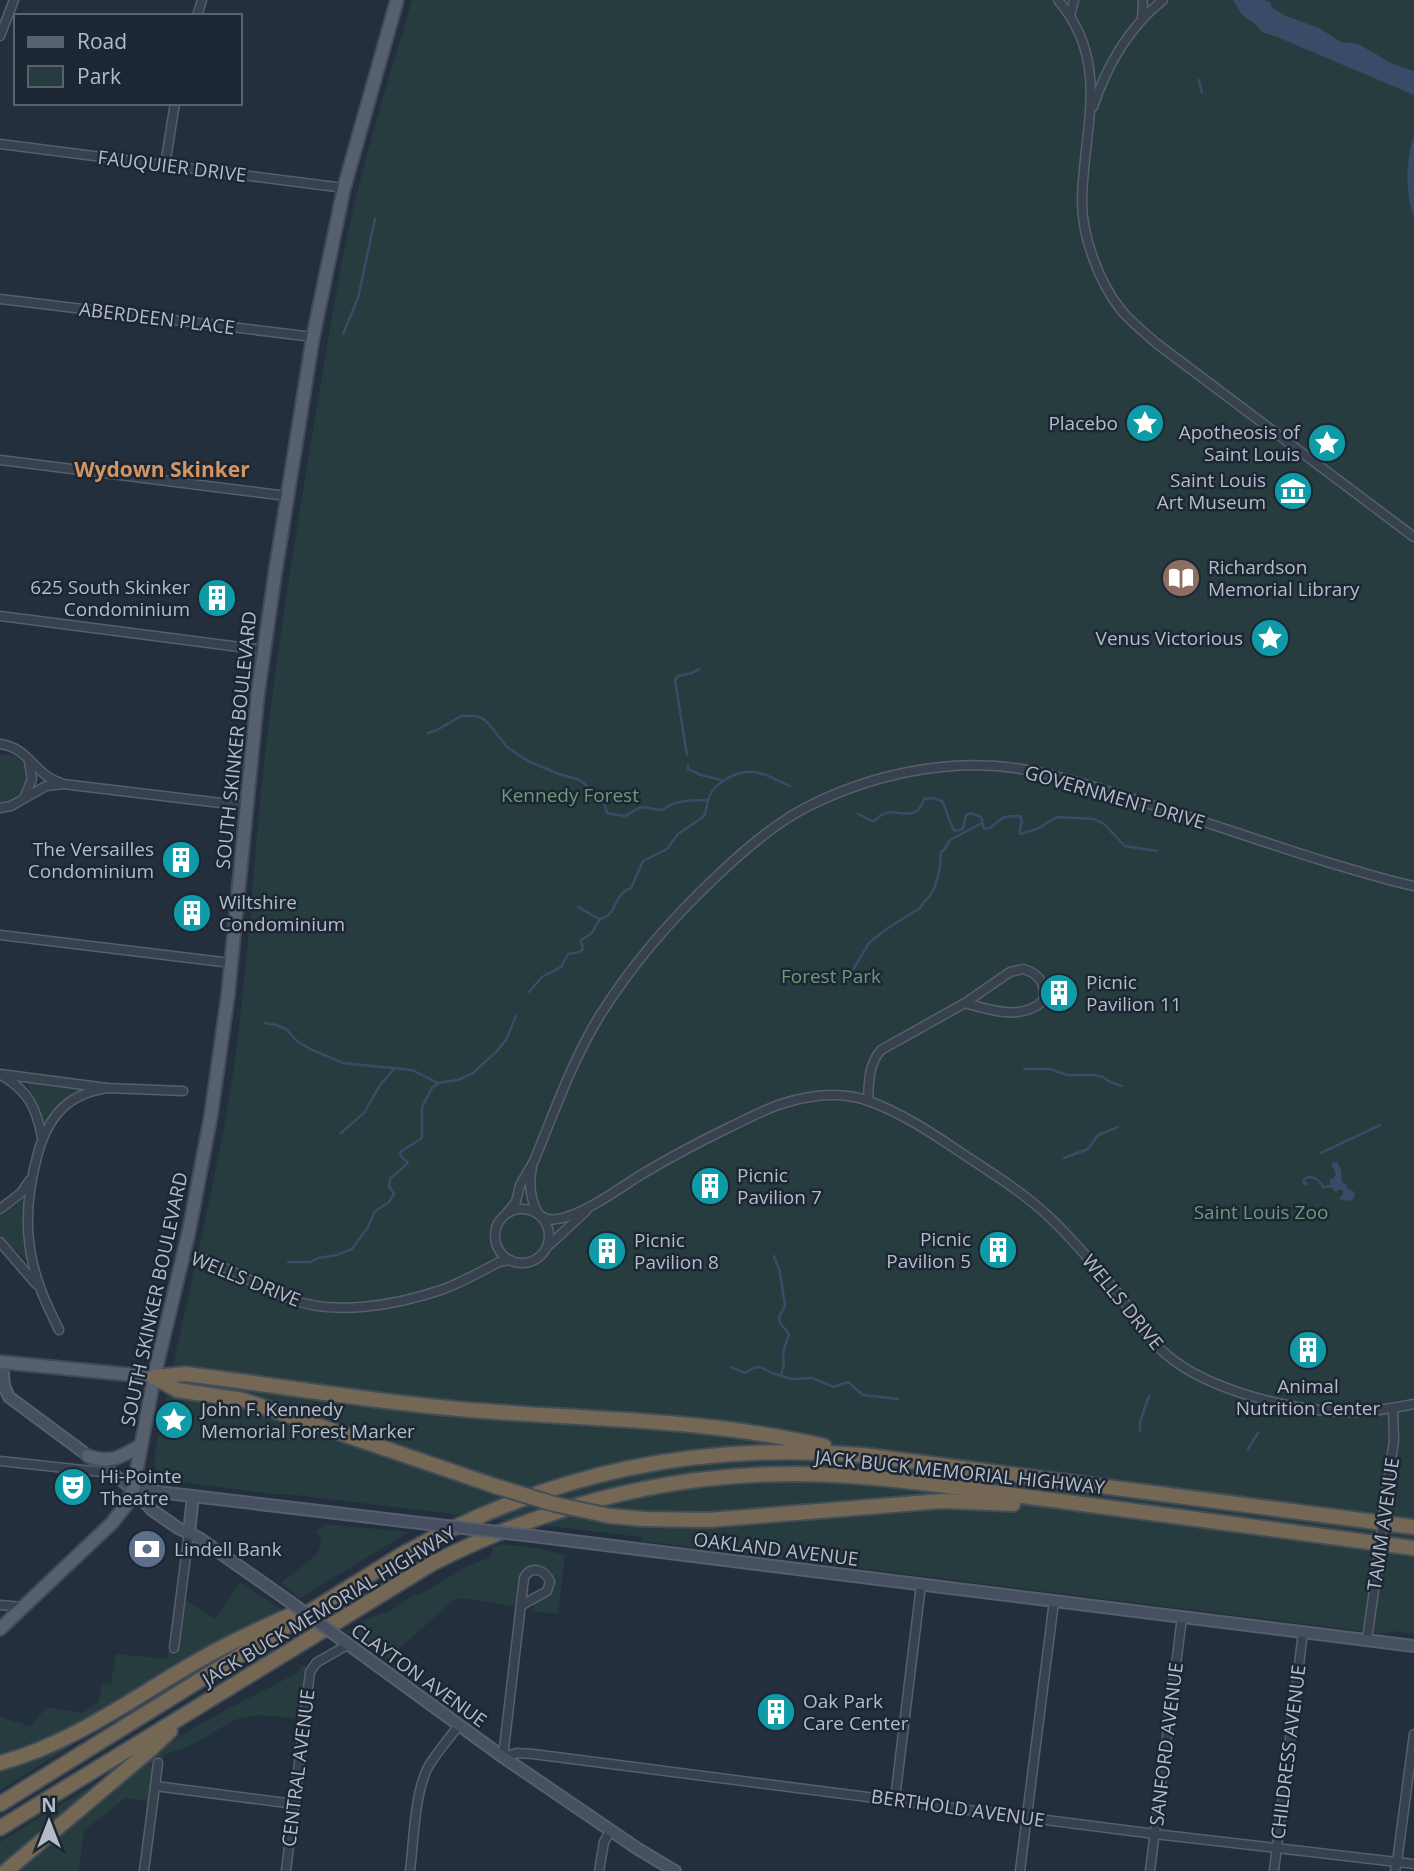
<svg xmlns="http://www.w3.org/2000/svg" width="1414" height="1871" viewBox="0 0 1414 1871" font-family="'Open Sans',sans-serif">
	<rect width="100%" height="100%" fill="#242f3e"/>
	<g fill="#263c3f">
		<path d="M412 0H1414V1634L1392 1631 1384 1634 641 1541V1537L295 1495 273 1494 172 1481C165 1479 157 1476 155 1468 152 1456 166 1400 169 1385 188 1296 209 1207 226 1117 249 987 252 854 269 723 281 625 297 527 313 430 326 355 337 279 354 205 371 136 392 68 412 0Z"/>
		<path d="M0 755C5 755 13 755 17 757 21 759 23 763 24 766 31 784 19 802 0 803Z"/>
		<path d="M27 1082 80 1089 81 1091 59 1106 45 1123 40 1108 26 1083Z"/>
		<path d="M23 1198 25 1200 28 1261 0 1237V1214L14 1206Z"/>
		<path d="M325 1524 409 1532 300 1598 281 1583 318 1553 322 1540 315 1532Z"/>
		<path d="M501 1544 536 1548 565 1555 558 1614 532 1611 534 1607 533 1603C584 1585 530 1545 519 1578 516 1586 517 1597 515 1606L460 1598 453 1601 387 1659 347 1632 366 1619 392 1610 410 1597 422 1593 466 1567 488 1558 492 1553 493 1547Z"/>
		<path d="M240 1582 282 1610 202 1650 98 1714 73 1727 42 1742 0 1756V1717L30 1726 47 1707 82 1713 99 1702 102 1684 111 1683 116 1654 167 1659 168 1651H178L184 1599 215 1619Z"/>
		<path d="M307 1665 304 1672 299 1718 255 1715 234 1720 194 1744 164 1755 163 1760H154L148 1801 125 1798 84 1831 79 1871H16L150 1757C195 1724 246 1700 295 1674L299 1671 300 1666Z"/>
		<path d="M75 1739 77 1742 0 1790V1768Z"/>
		<path d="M109 1775 108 1779 0 1868V1842Z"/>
	</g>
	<g fill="#394c67">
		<path d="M1233 0H1264L1270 2 1272 8 1286 16 1319 28 1341 42 1358 44 1393 64 1414 71V95L1277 37 1262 32 1254 23 1242 15Z"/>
		<path d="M1414 135V218C1405 190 1405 163 1414 135Z"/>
		<path d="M1337 1162 1341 1170 1342 1183H1345L1348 1189 1355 1192 1354 1198 1350 1201 1339 1199 1343 1194V1190L1341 1189 1336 1192 1332 1189 1329 1178 1333 1179 1336 1174 1331 1163Z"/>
	</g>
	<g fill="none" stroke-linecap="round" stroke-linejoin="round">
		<g stroke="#394c67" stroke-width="2.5">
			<path d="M1199 80 1202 93"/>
			<path d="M343 334 358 298 375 219"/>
			<path d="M428 733 437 730 461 716H475L482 718 489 724 507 747 528 761 559 774 580 780 604 801 607 813 625 816 641 807 662 810C675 800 692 800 708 800"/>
			<path d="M687 755 675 680 678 676 692 673 699 669"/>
			<path d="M688 765V769L701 775 721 780"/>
			<path d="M858 814 872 821 876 820C891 800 915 829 924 799L933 798 942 801C948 811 948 822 955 831L963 829 966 815 971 813 981 817 984 829C994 829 994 822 1003 818 1008 816 1015 816 1020 816L1022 821 1019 833 1021 834 1039 828 1057 817 1094 819 1104 824 1125 846 1157 851"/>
			<path d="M578 907 599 919"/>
			<path d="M844 985 869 943 888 928 920 908C923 902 928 899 931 894 938 883 941 864 941 852L944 850 950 840 982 823"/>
			<path d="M529 992 542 977 561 967 568 954 580 952 583 949 581 940 591 934 600 919C618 915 613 894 631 888L643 861 667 849 677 835 704 816C707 809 707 801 710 795 713 788 720 783 726 779 753 764 765 775 790 786"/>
			<path d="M265 1023 276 1025 286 1029 297 1041 310 1049 343 1063 412 1070 438 1083"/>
			<path d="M1024 1069H1050L1067 1075H1095L1103 1077 1110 1082 1122 1086"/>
			<path d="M341 1133 364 1113 380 1085 394 1069"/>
			<path d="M1321 1153 1380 1125"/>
			<path d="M1064 1158 1088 1149 1098 1135 1118 1127"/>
			<path d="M1307 1184 1304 1183V1179C1312 1174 1320 1180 1323 1187L1331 1186"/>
			<path d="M774 1256 780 1272 785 1306 779 1317 780 1323 789 1334 783 1352 784 1364 781 1375"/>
			<path d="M288 1262H311L318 1258 337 1255 352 1249 368 1227 375 1211 388 1203 394 1194 389 1186 390 1179 408 1163 401 1156 400 1152 422 1138V1107L432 1088 438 1083 458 1080 473 1073 497 1051 506 1040 516 1016"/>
			<path d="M731 1367 745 1373 753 1368 760 1367 772 1373 792 1379 812 1378 834 1387 848 1382 863 1395 898 1399"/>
			<path d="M1140 1431V1422L1149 1396"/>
			<path d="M1248 1449 1258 1433"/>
		</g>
		<g stroke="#565f6c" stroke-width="11">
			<g id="street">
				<path d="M1058 0C1112 64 1083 128 1082 201 1082 237 1099 282 1121 310 1131 322 1145 333 1156 343L1414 537"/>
				<path d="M197 16 202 0"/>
				<path d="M1070 16 1074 0"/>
				<path d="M1142 19 1143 0"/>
				<path d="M0 36 14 0"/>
				<path d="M1093 107C1107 65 1128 28 1163 0"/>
				<path d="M0 144 344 188"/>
				<path d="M165 165 175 103"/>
				<path d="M0 299 313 337"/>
				<path d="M0 460 287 496"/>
				<path d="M0 616 263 650"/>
				<path d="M0 744C30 748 33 774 61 783"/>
				<path d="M25 796 32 779 29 762"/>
				<path d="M0 808 11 806 46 786 63 784 246 806"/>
				<path d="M0 935 231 963"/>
				<path d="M1023 969C1039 973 1047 985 1043 1001 1021 1021 990 1010 965 1003L1010 972Z"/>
				<path d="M0 1074 107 1088 183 1091"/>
				<path d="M3 1076C30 1093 36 1108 42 1137"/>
				<path d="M868 1101C869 1083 868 1065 881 1050L965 1003"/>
				<path d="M532 1167C529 1182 530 1199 538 1213"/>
				<path d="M0 1209 21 1193 30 1180"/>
				<circle cx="522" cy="1236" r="27"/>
				<path d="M506 1214 516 1202 520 1185 534 1161C554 1113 572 1061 599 1017 632 964 673 917 718 875 744 850 773 825 805 808 871 774 953 756 1027 770 1061 776 1094 787 1127 797 1195 818 1262 842 1330 863 1358 871 1385 880 1414 886"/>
				<path d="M541 1216C548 1221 557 1220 566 1217 594 1208 619 1188 644 1173 671 1157 699 1142 728 1128 745 1120 763 1110 781 1104 809 1095 841 1091 869 1101 901 1113 929 1131 957 1150 987 1170 1020 1190 1047 1215 1070 1236 1091 1261 1111 1285 1131 1307 1144 1336 1167 1355 1209 1391 1296 1412 1351 1412 1373 1412 1393 1408 1414 1404"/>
				<path d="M0 1242 36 1284"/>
				<path d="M547 1247 586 1211"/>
				<path d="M184 1253C221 1262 253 1284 288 1298 333 1317 396 1305 441 1290 461 1283 480 1272 499 1262L510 1260"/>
				<path d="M59 1330C53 1317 46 1304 41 1290 23 1243 25 1200 38 1153 49 1115 68 1094 107 1088"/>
				<path d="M0 1461 111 1473"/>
				<path d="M1385 1504 1394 1440 1393 1408"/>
				<path d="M0 1605 22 1607"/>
				<path d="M522 1605 547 1591 550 1582C546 1570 531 1564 524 1578L503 1757 517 1753 533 1754 1155 1834 1414 1864"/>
				<path d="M1367 1640 1378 1562"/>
				<path d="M174 1648 189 1533"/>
				<path d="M155 1786 294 1804"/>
				<path d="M895 1799 921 1585"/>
				<path d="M144 1871 158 1763"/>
				<path d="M286 1871 310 1672 316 1663 349 1644"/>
				<path d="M410 1871C414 1840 414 1798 427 1769 435 1754 449 1739 459 1725"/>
				<path d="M599 1871 604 1842 610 1831"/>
				<path d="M1020 1871 1054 1601"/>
				<path d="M1150 1871 1182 1617"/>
				<path d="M1274 1871 1303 1632"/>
				<path d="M1395 1871 1397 1862 1414 1734"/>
			</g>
		</g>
		<g stroke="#565f6c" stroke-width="14">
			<g id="secondary">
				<path d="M2 1362 4 1386 9 1397 133 1489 152 1510 178 1528 199 1538 290 1602"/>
				<path d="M133 1489 420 1523"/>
				<path d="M189 1533 193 1496"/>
				<path d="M533 1536 1414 1646"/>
				<path d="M341 1639 503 1757 638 1849 675 1871"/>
			</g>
		</g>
		<g stroke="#414a57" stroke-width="16">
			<g id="primary">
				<path d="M0 1362 154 1377"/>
				<path d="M88 1456C112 1464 121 1457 141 1445"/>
				<path d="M0 1629 112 1523 126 1505 133 1489 154 1377 189 1231 211 1115 228 995 258 692 275 574 313 337 344 188 397 0"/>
			</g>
		</g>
		<g stroke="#434c59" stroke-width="18">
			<g id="highway">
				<path d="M154 1377 185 1374C276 1385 367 1401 459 1409 581 1420 705 1418 824 1446"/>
				<path d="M154 1377 177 1390 243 1400 495 1486"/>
				<path d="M610 1516 644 1519 708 1520 942 1501 1013 1504"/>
				<path d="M0 1763C63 1746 116 1710 172 1676 211 1652 253 1631 296 1613"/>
				<path d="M0 1804 403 1554C551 1472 695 1442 863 1455L1414 1527"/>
				<path d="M0 1828 431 1564C547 1505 668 1473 798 1474 888 1475 978 1491 1067 1502 1183 1517 1298 1533 1414 1548"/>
				<path d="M6 1871 151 1749 170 1731"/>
			</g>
		</g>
		<use href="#street" stroke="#38414e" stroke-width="8"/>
		<use href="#secondary" stroke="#465061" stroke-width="10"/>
		<use href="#primary" stroke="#56606e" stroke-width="12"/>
		<use href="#highway" stroke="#746855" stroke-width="14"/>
		<g stroke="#565f6c" stroke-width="11" stroke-linecap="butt">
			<path id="street-bridge" d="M1378 1562 1385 1504"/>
		</g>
		<g stroke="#565f6c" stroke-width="14" stroke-linecap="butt">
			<g id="secondary-bridge">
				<path d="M420 1523 533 1536"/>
				<path d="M290 1602 341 1639"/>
			</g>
		</g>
		<g stroke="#434c59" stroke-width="18" stroke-linecap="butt">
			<path id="highway-bridge" d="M495 1486 554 1504 610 1516"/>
		</g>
		<use href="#street-bridge" stroke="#38414e" stroke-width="8"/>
		<use href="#secondary-bridge" stroke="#465061" stroke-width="10"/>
		<use href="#highway-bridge" stroke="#746855" stroke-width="14"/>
	</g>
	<defs>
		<g id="sight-disc" transform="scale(2.0125)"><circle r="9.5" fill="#0f9aa8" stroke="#1d2633"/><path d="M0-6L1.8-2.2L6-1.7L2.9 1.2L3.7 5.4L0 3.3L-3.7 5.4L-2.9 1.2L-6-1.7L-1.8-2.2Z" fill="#fff"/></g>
		<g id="museum-disc" transform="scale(2.0125)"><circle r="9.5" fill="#0f9aa8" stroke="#1d2633"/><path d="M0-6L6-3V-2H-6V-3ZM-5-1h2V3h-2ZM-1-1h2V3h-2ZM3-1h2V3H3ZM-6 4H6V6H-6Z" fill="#fff"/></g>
		<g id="library-disc" transform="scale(2.0125)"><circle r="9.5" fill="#8d6e63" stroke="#1d2633"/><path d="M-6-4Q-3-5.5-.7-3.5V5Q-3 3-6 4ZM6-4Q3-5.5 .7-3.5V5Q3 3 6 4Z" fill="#fff"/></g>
		<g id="building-disc" transform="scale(2.0125)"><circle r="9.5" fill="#0f9aa8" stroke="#1d2633"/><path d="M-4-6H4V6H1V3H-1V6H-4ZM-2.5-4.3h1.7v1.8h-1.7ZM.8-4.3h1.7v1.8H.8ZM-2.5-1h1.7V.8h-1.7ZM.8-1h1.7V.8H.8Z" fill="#fff"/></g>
		<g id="theatre-disc" transform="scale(2.0125)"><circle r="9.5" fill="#0f9aa8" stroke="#1d2633"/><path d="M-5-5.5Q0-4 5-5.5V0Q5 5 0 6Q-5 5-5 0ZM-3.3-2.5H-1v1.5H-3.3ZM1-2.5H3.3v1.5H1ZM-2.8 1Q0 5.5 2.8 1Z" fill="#fff"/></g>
		<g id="bank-disc" transform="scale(2.0125)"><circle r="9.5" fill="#5c6f8a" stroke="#1d2633"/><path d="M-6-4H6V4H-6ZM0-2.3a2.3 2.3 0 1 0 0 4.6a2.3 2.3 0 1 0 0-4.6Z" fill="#fff"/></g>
	</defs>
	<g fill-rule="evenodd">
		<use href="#sight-disc" x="1145" y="423"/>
		<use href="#sight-disc" x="1327" y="443"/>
		<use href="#museum-disc" x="1293" y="491"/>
		<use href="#library-disc" x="1181" y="578"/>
		<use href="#building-disc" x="217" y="598"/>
		<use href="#sight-disc" x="1270" y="638"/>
		<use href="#building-disc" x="181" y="860"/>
		<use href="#building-disc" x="192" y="913"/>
		<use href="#building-disc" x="1059" y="993"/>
		<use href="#building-disc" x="710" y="1186"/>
		<use href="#building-disc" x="998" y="1250"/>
		<use href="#building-disc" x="607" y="1251"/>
		<use href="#building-disc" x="1308" y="1350"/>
		<use href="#sight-disc" x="174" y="1420"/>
		<use href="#theatre-disc" x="73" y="1487"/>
		<use href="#bank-disc" x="147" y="1549"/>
		<use href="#building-disc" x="776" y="1712"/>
	</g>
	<g text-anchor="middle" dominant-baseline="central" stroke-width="5" stroke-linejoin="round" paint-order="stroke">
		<g font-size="19" fill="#b4bcc9" stroke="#1d2633">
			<text transform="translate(172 166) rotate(7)">FAUQUIER DRIVE</text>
			<text transform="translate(157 318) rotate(7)">ABERDEEN PLACE</text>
			<text transform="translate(236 740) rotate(-84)">SOUTH SKINKER BOULEVARD</text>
			<text transform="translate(1115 797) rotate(16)">GOVERNMENT DRIVE</text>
			<text transform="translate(246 1279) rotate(22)">WELLS DRIVE</text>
			<text transform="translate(154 1299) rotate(-78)">SOUTH SKINKER BOULEVARD</text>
			<text transform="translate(1123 1302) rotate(51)">WELLS DRIVE</text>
			<text transform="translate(960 1472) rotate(6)">JACK BUCK MEMORIAL HIGHWAY</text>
			<text transform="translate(1383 1524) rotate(-82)">TAMM AVENUE</text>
			<text transform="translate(776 1549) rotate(7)">OAKLAND AVENUE</text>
			<text transform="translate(329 1606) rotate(-31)">JACK BUCK MEMORIAL HIGHWAY</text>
			<text transform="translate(419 1675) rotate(36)">CLAYTON AVENUE</text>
			<text transform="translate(1166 1744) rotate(-83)">SANFORD AVENUE</text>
			<text transform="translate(1288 1752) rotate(-83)">CHILDRESS AVENUE</text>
			<text transform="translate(298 1768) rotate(-83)">CENTRAL AVENUE</text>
			<text transform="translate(958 1808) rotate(8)">BERTHOLD AVENUE</text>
		</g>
		<g font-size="19" fill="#b4bcc9" stroke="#1d2633" text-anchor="start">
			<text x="1118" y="423" text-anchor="end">Placebo</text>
			<text x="1300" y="432" text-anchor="end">Apotheosis of<tspan x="1300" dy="22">Saint Louis</tspan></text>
			<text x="1266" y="480" text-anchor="end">Saint Louis<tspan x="1266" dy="22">Art Museum</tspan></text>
			<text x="1208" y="567">Richardson<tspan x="1208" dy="22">Memorial Library</tspan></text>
			<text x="190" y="587" text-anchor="end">625 South Skinker<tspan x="190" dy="22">Condominium</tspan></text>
			<text x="1243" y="638" text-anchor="end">Venus Victorious</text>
			<text x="154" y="849" text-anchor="end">The Versailles<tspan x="154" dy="22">Condominium</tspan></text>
			<text x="219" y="902">Wiltshire<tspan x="219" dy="22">Condominium</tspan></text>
			<text x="1086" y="982">Picnic<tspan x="1086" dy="22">Pavilion 11</tspan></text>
			<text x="737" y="1175">Picnic<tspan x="737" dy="22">Pavilion 7</tspan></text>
			<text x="971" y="1239" text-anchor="end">Picnic<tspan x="971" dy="22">Pavilion 5</tspan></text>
			<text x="634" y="1240">Picnic<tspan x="634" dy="22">Pavilion 8</tspan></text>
			<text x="1308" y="1386" text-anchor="middle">Animal<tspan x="1308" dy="22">Nutrition Center</tspan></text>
			<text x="201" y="1409">John F. Kennedy<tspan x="201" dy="22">Memorial Forest Marker</tspan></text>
			<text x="100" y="1476">Hi-Pointe<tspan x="100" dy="22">Theatre</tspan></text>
			<text x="174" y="1549">Lindell Bank</text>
			<text x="803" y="1701">Oak Park<tspan x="803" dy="22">Care Center</tspan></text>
		</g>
		<g font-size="19" fill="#6b9a76" stroke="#1d2633">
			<text x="570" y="795">Kennedy Forest</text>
			<text x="831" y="976">Forest Park</text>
			<text x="1261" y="1212">Saint Louis Zoo</text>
		</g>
		<g font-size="21" font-weight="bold" fill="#d59563" stroke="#1d2633">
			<text x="162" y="469">Wydown Skinker</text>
		</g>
	</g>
	<rect x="14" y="14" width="228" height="91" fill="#1d2633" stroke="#59626f" stroke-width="2"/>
	<rect x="28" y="37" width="35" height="10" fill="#56606e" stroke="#59626f" stroke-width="2"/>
	<text x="77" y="49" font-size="21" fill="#b4bcc9">Road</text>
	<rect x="28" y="66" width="35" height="21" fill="#263c3f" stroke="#59626f" stroke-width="2"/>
	<text x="77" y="84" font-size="21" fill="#b4bcc9">Park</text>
	<g transform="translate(49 1822)" stroke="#1d2633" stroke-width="5" paint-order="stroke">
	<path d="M0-5L12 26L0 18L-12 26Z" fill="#b4bcc9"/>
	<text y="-10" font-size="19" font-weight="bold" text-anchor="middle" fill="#b4bcc9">N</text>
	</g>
</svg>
